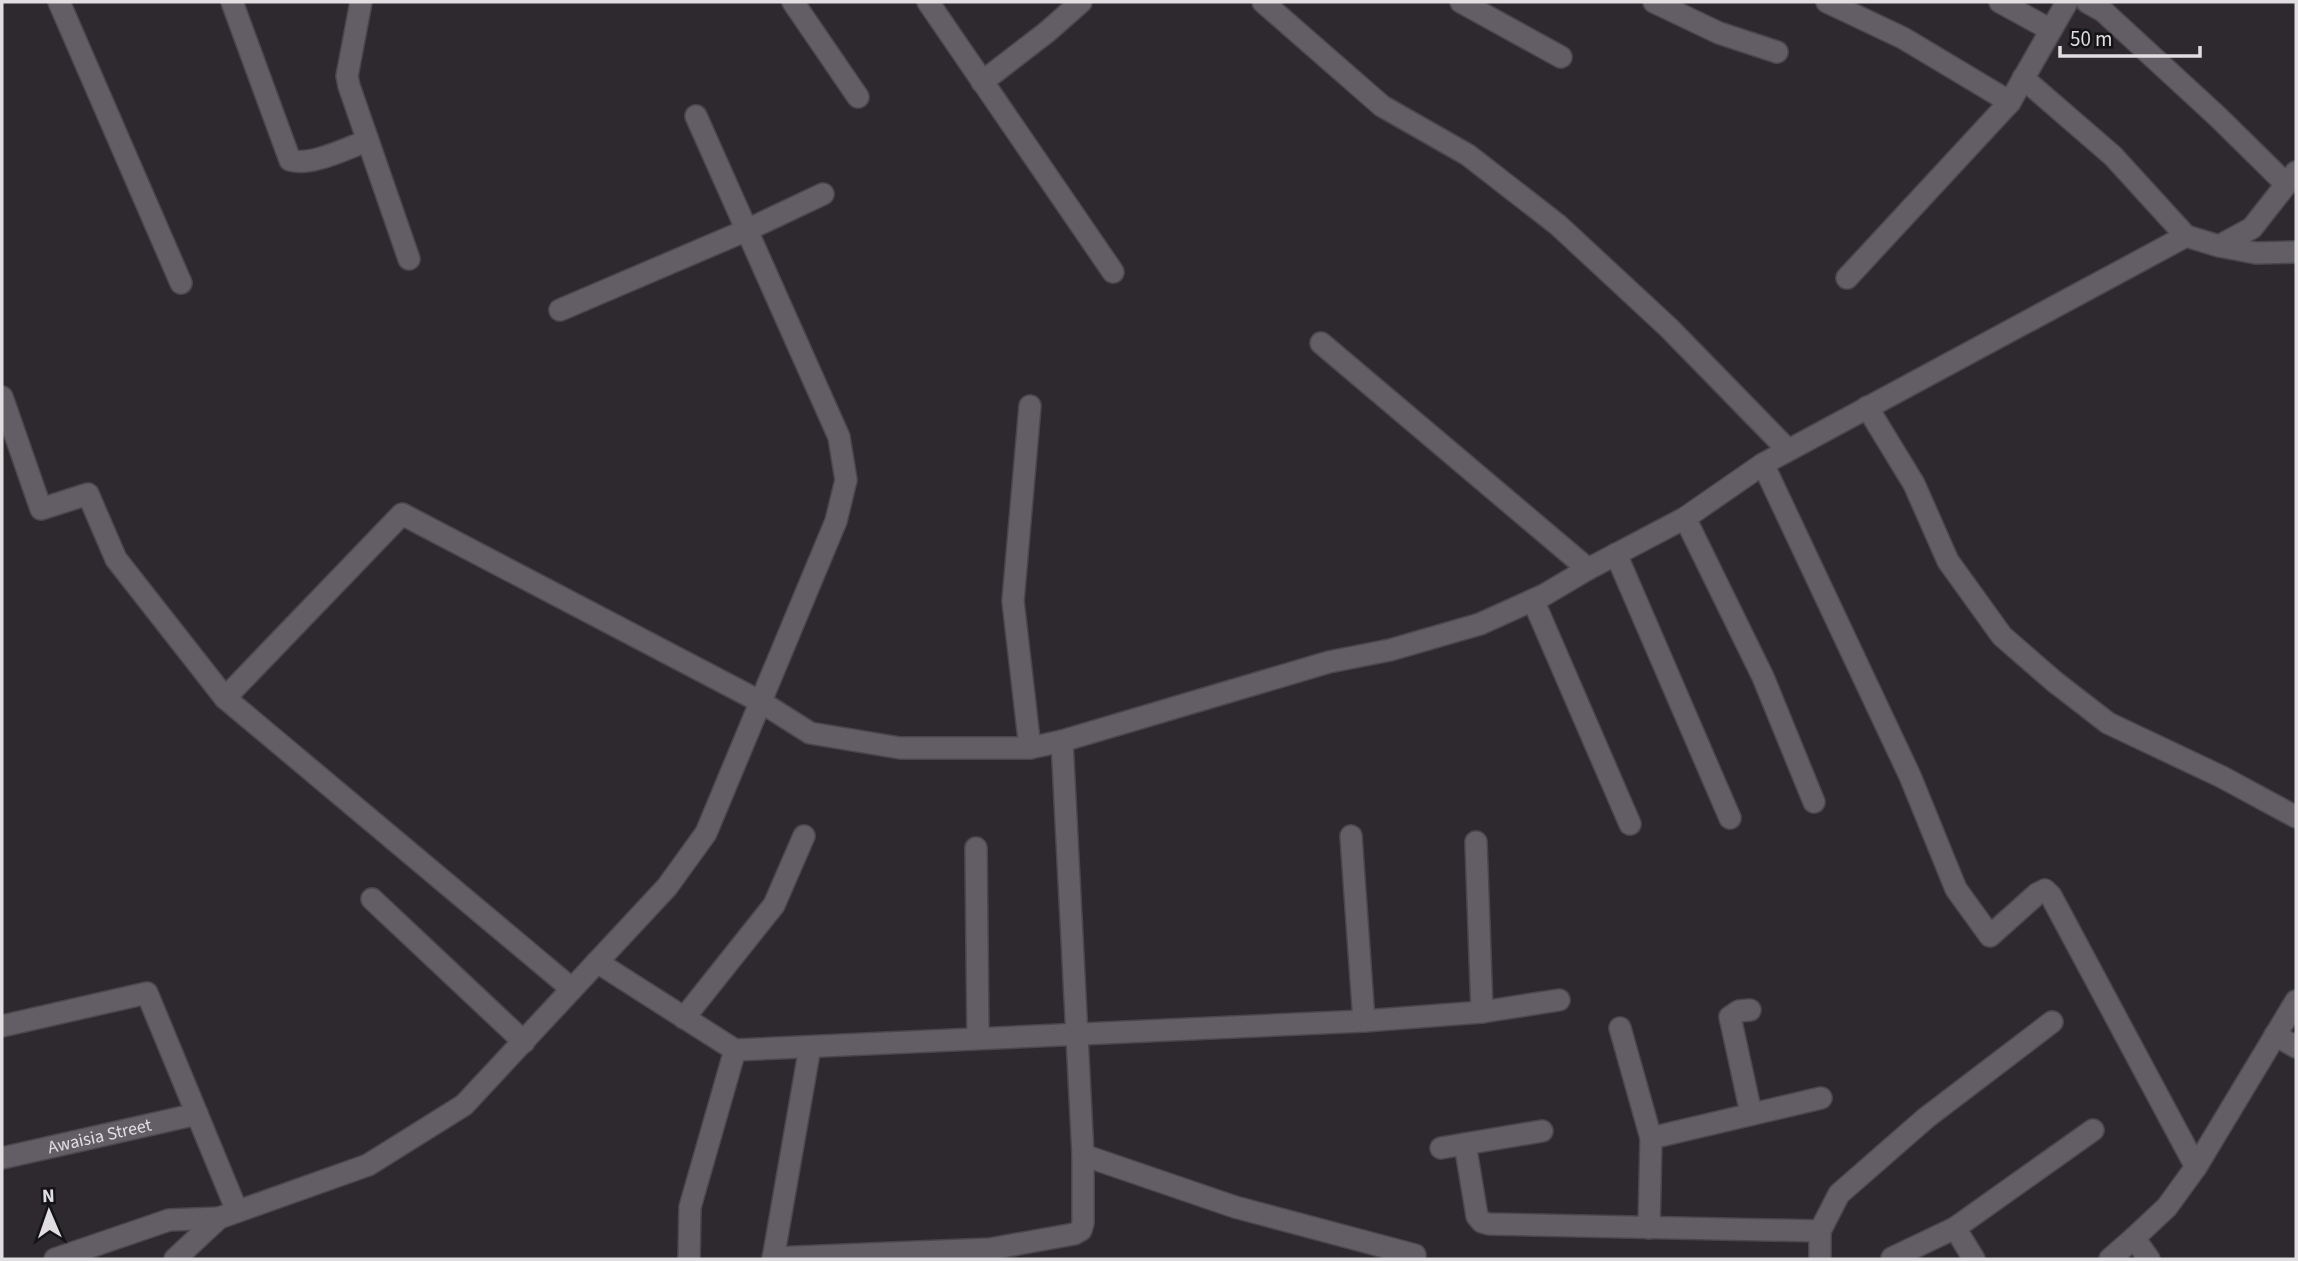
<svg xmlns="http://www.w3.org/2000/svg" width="2298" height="1261" viewBox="0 0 2298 1261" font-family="'Source Sans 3',sans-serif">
	<rect width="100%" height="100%" fill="#2d292f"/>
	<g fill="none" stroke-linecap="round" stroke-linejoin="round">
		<g stroke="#4a474c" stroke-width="24">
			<g id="street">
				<path d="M59 2 181 283"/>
				<path d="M232 2 290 160C310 167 347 148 367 141"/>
				<path d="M361 2 347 76 349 86 409 259"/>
				<path d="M793 2 858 97"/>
				<path d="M928 2 1113 272"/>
				<path d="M1263 2 1382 106 1468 155 1558 225 1669 328 1788 450"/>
				<path d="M1461 2 1561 57"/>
				<path d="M1654 2 1719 33 1777 52"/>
				<path d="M1827 2 1903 38 2010 102"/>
				<path d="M2000 2 2051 30"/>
				<path d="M2087 2 2103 11 2218 117 2286 184"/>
				<path d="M2023 78 2113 156 2186 236"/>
				<path d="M982 82 1047 32 1081 2"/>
				<path d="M2219 246 2256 253 2296 252"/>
				<path d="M1847 278 2010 102 2067 2"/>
				<path d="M560 310 747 230 823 194"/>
				<path d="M1321 343 1588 569"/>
				<path d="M2 397 41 509 88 494 116 559 225 698 572 989"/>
				<path d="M1867 407 1914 484 1948 561 2002 636 2055 682 2108 723 2222 777 2296 817"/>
				<path d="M1763 464 1910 776 1956 889 1990 936 2037 894 2045 890 2051 896 2196 1167 2167 1207 2134 1238 2149 1259"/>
				<path d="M1685 518 1763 677 1814 802"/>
				<path d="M1616 554 1730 818"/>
				<path d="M1533 600 1630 824"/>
				<path d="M225 698 402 514 761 702 810 733 900 748H1030L1062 741 1329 662 1390 650 1480 624 1544 595 1588 569 1685 518 1763 464 2186 236 2219 246 2252 228 2296 172"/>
				<path d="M1030 748 1013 601 1030 406"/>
				<path d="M1351 836 1364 1021"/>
				<path d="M1476 842 1482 1012"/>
				<path d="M976 848 978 1038"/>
				<path d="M372 899 524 1042"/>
				<path d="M597 962 735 1050 1364 1021 1482 1012 1559 1000"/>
				<path d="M1750 1010 1739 1011 1730 1017 1751 1113"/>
				<path d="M684 1018 774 905 804 836"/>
				<path d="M2 1026 147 993 237 1211"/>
				<path d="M1620 1028 1651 1138 1649 1228"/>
				<path d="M2275 1035 2296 1047"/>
				<path d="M1651 1138 1821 1098"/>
				<path d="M1465 1144 1477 1216 1482 1222 1489 1224 1820 1231"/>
				<path d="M1441 1148 1542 1131"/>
				<path d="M1083 1155 1235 1207 1415 1255"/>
				<path id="s1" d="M2 1158 197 1114"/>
				<path d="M2196 1167 2296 1001"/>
				<path d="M1955 1228 1974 1259"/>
				<path d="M773 1258 990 1249 1074 1234 1081 1230 1083 1223V1155L1062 741"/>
				<path d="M1892 1258 1955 1228 2093 1130"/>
				<path d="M55 1259 169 1220 219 1218"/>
				<path d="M175 1259 219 1218 368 1165 464 1105 667 887 706 833 836 521 846 480 839 437 696 116"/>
				<path d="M689 1259 690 1207 735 1050"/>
				<path d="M773 1259 810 1047"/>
				<path d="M1820 1259V1231L1839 1194 1926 1118 2052 1022"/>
				<path d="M2110 1259 2134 1238"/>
			</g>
		</g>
		<use href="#street" stroke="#635e65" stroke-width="21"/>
	</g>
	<g text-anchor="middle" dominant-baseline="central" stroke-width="6" stroke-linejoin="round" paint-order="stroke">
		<g font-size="18" fill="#e1dee2" stroke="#141315">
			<text stroke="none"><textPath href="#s1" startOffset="100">Awaisia Street</textPath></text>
		</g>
	</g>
	<rect width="2298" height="1261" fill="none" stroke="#e1dee2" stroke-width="7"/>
	<g transform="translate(49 1212) rotate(358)" stroke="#141315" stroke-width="5" paint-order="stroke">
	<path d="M0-5L12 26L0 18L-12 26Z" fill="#e1dee2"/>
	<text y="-10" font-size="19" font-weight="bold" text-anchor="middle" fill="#e1dee2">N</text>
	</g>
	<path d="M2060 46v10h140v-10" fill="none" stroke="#e1dee2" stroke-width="3.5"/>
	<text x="2070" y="46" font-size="21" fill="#e1dee2" stroke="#141315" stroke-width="5" paint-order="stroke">50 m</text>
</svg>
